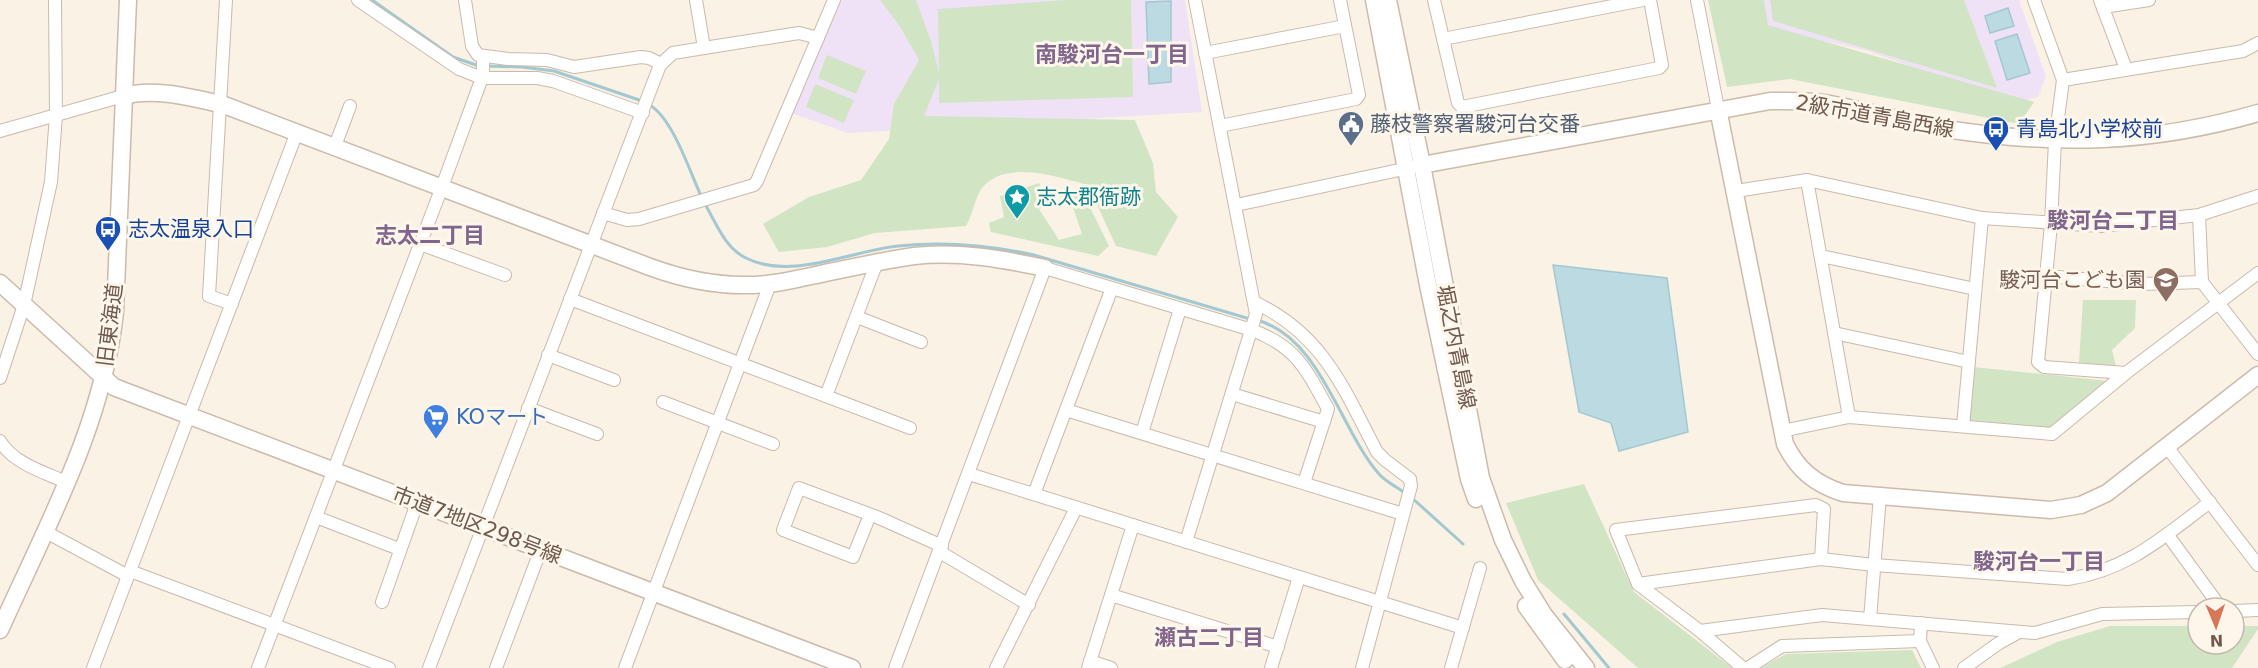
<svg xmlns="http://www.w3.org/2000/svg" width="2258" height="668" viewBox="0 0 2258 668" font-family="'DejaVu Sans','Noto Sans JP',sans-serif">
	<rect width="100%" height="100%" fill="#f9f2e5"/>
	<g fill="#efe2f6">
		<path d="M842 0H1185L1202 112 848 133 791 113Z"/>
		<path d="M1764 0H2019L2046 77 2038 97 2015 103 1865 50 1768 29Z"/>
	</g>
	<g fill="#d1e5c5">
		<path d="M880 0H916L931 41 939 73 938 9 1066 0H1131L1133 97 939 103V79L924 116 1135 120 1153 163 1156 192 1178 217 1156 256 1116 246 1088 185C1057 177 1005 159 982 188 975 196 973 215 966 226L875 233 827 247 779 252 763 224 809 197 861 180 889 139 894 104 919 60 899 25Z"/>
		<path d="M1708 0H1764L1768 25 2034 102 2019 124 1790 79 1727 87Z"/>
		<path d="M1770 0H1964L1997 88 1773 21Z"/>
		<path d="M827 55 866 71 856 94 818 78Z"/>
		<path d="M815 84 854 100 844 123 806 107Z"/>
		<path d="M1039 183 1048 205 1039 209 1059 240 1082 234 1067 189H1081L1109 246 1098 256 991 232 989 223 1004 217 1000 196Z"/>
		<path d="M2083 300H2136L2135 328 2112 350 2116 366 2079 363Z"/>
		<path d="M1973 367 2108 381 2052 428 1968 420Z"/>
		<path d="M1584 484 1634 592 1732 668H1638L1538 580 1506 503Z"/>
		<path d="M2110 626H2198V644H2234V626H2258V629L2232 668H2000L2057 642Z"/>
		<path d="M1912 650 1921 668H1761L1786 654Z"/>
	</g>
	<g fill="#bcdae1" stroke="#a3c8d1" stroke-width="1.5">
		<path d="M1171 1V82L1149 84 1146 2Z"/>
		<path d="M2008 8 2014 26 1990 33 1985 16Z"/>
		<path d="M2017 34 2030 73 2007 80 1995 41Z"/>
		<path d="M1553 265 1667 278 1688 432 1619 451 1611 423 1579 412Z"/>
	</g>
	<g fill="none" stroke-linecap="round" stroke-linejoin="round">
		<g stroke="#a3c8d1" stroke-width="3">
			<path d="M372 0 453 57 479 66"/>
			<path d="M486 66 522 67 554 71 642 101"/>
			<path d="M648 104C673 117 690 173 702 198"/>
			<path d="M705 204C716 223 725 248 746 258 791 281 850 251 898 246 944 241 989 245 1034 255L1250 319"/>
			<path d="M1257 320C1321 338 1339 428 1379 474 1386 482 1397 487 1405 493"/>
			<path d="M1411 497 1463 544"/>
			<path d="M1564 614 1609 668"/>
		</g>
		<g stroke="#c9baac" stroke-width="14">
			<g id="street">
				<path d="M226 0 209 296 232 304"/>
				<path d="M358 0 459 69 482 78H537L553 81 643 113"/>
				<path d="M465 0 472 46 478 55 508 59 547 60 574 67 641 57 649 58 661 64"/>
				<path d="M696 0 704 48"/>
				<path d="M1434 0 1458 103 1462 107 1659 68 1662 65 1650 0"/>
				<path d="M1697 0 1718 109"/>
				<path d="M2034 0 2063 80 2055 141 2051 224 2038 362 2044 367 2126 373"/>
				<path d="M2100 0 2126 69"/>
				<path d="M2103 7 2149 0"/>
				<path d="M1443 39 1643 0"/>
				<path d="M1205 53 1345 26"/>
				<path d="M2063 80 2243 51 2258 43"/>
				<path d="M1220 126 1356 99 1359 95 1340 0"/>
				<path d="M0 131 123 96"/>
				<path d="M335 146 350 106"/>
				<path d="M1807 180 1849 417"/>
				<path d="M1736 191 1807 180 1982 218 2101 226 2199 215 2258 196"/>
				<path d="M1236 205 1413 167"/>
				<path d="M603 213 627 220 639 219 754 185 757 181 834 0"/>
				<path d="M2199 215 2202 282 2258 354"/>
				<path d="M420 244 505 275"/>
				<path d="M1821 256 1975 289"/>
				<path d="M2046 276 2143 284 2202 282"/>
				<path d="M570 299 910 428"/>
				<path d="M1254 302C1324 335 1343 388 1377 452L1385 460 1410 479 1411 486 1362 668"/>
				<path d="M857 317 921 342"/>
				<path d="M1834 333 1969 362"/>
				<path d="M548 355 614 380"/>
				<path d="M0 378 24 305 51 182 56 115 55 0"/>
				<path d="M1232 394 1324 422"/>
				<path d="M826 396 877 262"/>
				<path d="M663 402 773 444"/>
				<path d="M528 408 597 434"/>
				<path d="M1066 410 1403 514"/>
				<path d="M1963 426 1982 218"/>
				<path d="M1782 431 1849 417 2052 434 2126 373 2258 273"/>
				<path d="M1142 433 1180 309"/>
				<path d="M0 441C13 463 43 472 66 482"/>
				<path d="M2167 447 2258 565"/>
				<path d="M969 474 1463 628"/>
				<path d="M1034 494 1112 288"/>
				<path d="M870 515 853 557 783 530 799 488 877 517 942 546"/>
				<path d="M316 517 399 549"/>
				<path d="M44 531 128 576"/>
				<path d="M2167 534 2221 608"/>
				<path d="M1186 542 1256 314 1195 0"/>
				<path d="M940 552 1029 605"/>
				<path d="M1821 559 1824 509 1816 505 1616 530 1638 584 1700 631 1822 615 2035 633 2102 614 2198 612"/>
				<path d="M130 571 389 668"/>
				<path d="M1638 584 1821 559 1874 565 2068 579C2128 570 2163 537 2210 502"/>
				<path d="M1111 595 1278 647"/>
				<path d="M382 602 417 503"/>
				<path d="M2234 611 2258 610"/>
				<path d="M1870 619 1880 496"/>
				<path d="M1921 623 1920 641 1933 668"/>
				<path d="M1700 631 1743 668"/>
				<path d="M1090 661 1111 668"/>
				<path d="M93 668 297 132"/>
				<path d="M258 668 442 187 483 75V56"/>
				<path d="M429 668 660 65 673 53 704 48 799 33 818 38"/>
				<path d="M496 668 541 549"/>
				<path d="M625 668 770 284"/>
				<path d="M895 668 1045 268 1252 330C1297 347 1306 369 1328 409L1304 483"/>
				<path d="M996 668 1076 508"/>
				<path d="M1088 668 1133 525"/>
				<path d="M1271 668 1299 577"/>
				<path d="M1451 668 1480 568"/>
				<path d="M1748 668 1782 646 1920 641"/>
				<path d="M1964 668 1999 643 2019 632"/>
			</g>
		</g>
		<g stroke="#ccbbab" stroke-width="19">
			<g id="secondary">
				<path d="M1374 0 1428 285 1469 479 1476 499"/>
				<path d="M1388 0 1422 165 1481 478 1503 540 1523 581 1544 615 1586 668"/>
				<path d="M123 96C154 87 193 98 224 105L650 267C688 281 726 288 766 284 781 283 796 279 811 276 845 269 879 261 914 256 959 251 1002 259 1045 268"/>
				<path d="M1718 109 1785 444C1798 470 1815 484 1843 493L2051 510 2081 505 2107 493 2258 375"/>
				<path d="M1422 165 1770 101C1790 101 1810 100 1830 104 1869 111 1907 122 1946 129 2056 146 2151 144 2258 113"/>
				<path d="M0 283 114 387 852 668"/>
				<path d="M1526 606 1565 660"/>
				<path d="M0 630C46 527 103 425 115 312L128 0"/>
			</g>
		</g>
		<use href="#street" stroke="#fff" stroke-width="12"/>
		<use href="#secondary" stroke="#fff" stroke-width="16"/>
	</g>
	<defs>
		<g id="civic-pin" transform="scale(1.35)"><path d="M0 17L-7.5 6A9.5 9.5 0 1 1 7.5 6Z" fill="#5c6f8a" stroke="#fdf6ea"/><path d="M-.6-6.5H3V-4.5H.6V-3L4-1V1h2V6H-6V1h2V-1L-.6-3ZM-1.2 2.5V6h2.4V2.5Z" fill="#fff"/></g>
		<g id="bus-pin" transform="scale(1.35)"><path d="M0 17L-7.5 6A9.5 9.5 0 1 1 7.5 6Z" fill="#1a4fb4" stroke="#fdf6ea"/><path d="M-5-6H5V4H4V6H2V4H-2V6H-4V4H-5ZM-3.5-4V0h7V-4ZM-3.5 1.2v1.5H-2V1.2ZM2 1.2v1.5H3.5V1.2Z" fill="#fff"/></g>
		<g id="sight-pin" transform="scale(1.35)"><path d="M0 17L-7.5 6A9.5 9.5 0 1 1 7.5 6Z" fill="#0f9aa8" stroke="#fdf6ea"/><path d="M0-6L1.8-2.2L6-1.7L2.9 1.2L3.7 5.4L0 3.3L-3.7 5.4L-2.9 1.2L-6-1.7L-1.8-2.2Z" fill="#fff"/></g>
		<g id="school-pin" transform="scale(1.35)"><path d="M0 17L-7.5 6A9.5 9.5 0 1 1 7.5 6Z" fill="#8d6e63" stroke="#fdf6ea"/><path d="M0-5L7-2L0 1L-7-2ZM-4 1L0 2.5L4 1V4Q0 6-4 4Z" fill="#fff"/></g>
		<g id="supermarket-pin" transform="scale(1.35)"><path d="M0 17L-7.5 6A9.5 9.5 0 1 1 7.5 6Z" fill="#3f7fe0" stroke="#fdf6ea"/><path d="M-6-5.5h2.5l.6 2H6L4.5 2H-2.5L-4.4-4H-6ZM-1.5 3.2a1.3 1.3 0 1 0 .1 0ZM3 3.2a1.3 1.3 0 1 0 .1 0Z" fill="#fff"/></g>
	</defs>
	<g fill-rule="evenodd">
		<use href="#civic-pin" x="1351" y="124"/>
		<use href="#bus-pin" x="1996" y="129"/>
		<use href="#sight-pin" x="1017" y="197"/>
		<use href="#bus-pin" x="108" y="229"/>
		<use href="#school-pin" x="2166" y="280"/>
		<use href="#supermarket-pin" x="436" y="417"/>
	</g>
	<g text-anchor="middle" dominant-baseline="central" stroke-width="6" stroke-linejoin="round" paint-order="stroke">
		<g font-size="21" fill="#6f5a4d" stroke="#fdf6ea">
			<text transform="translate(1875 116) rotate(10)">2級市道青島西線</text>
			<text transform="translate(110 325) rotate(-83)">旧東海道</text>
			<text transform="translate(1456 347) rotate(79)">堀之内青島線</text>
			<text transform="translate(477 525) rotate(21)">市道7地区298号線</text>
		</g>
		<g font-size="21" fill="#4e5e75" stroke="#fdf6ea" text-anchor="start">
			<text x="1370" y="124">藤枝警察署駿河台交番</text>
		</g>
		<g font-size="21" fill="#164399" stroke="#fdf6ea" text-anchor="start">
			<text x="2016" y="129">青島北小学校前</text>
			<text x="128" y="229">志太温泉入口</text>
		</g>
		<g font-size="21" fill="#0d838f" stroke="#fdf6ea" text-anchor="start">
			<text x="1036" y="197">志太郡衙跡</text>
		</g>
		<g font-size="21" fill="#785e54" stroke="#fdf6ea" text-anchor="end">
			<text x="2146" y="280">駿河台こども園</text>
		</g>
		<g font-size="21" fill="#366cbe" stroke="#fdf6ea" text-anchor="start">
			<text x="456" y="417">KOマート</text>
		</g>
		<g font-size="22" font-weight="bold" fill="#80658c" stroke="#fdf6ea">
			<text x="1112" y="54">南駿河台一丁目</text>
			<text x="2113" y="220">駿河台二丁目</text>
			<text x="430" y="235">志太二丁目</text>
			<text x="2039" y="561">駿河台一丁目</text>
			<text x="1209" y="637">瀬古二丁目</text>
		</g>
	</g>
	<g transform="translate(2216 626) rotate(178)"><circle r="28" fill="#fdf6ea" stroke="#c4b8ab" stroke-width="1.5"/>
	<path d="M0-4.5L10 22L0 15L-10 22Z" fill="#d67857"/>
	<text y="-9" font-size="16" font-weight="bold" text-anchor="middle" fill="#6f5a4d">N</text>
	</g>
</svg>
